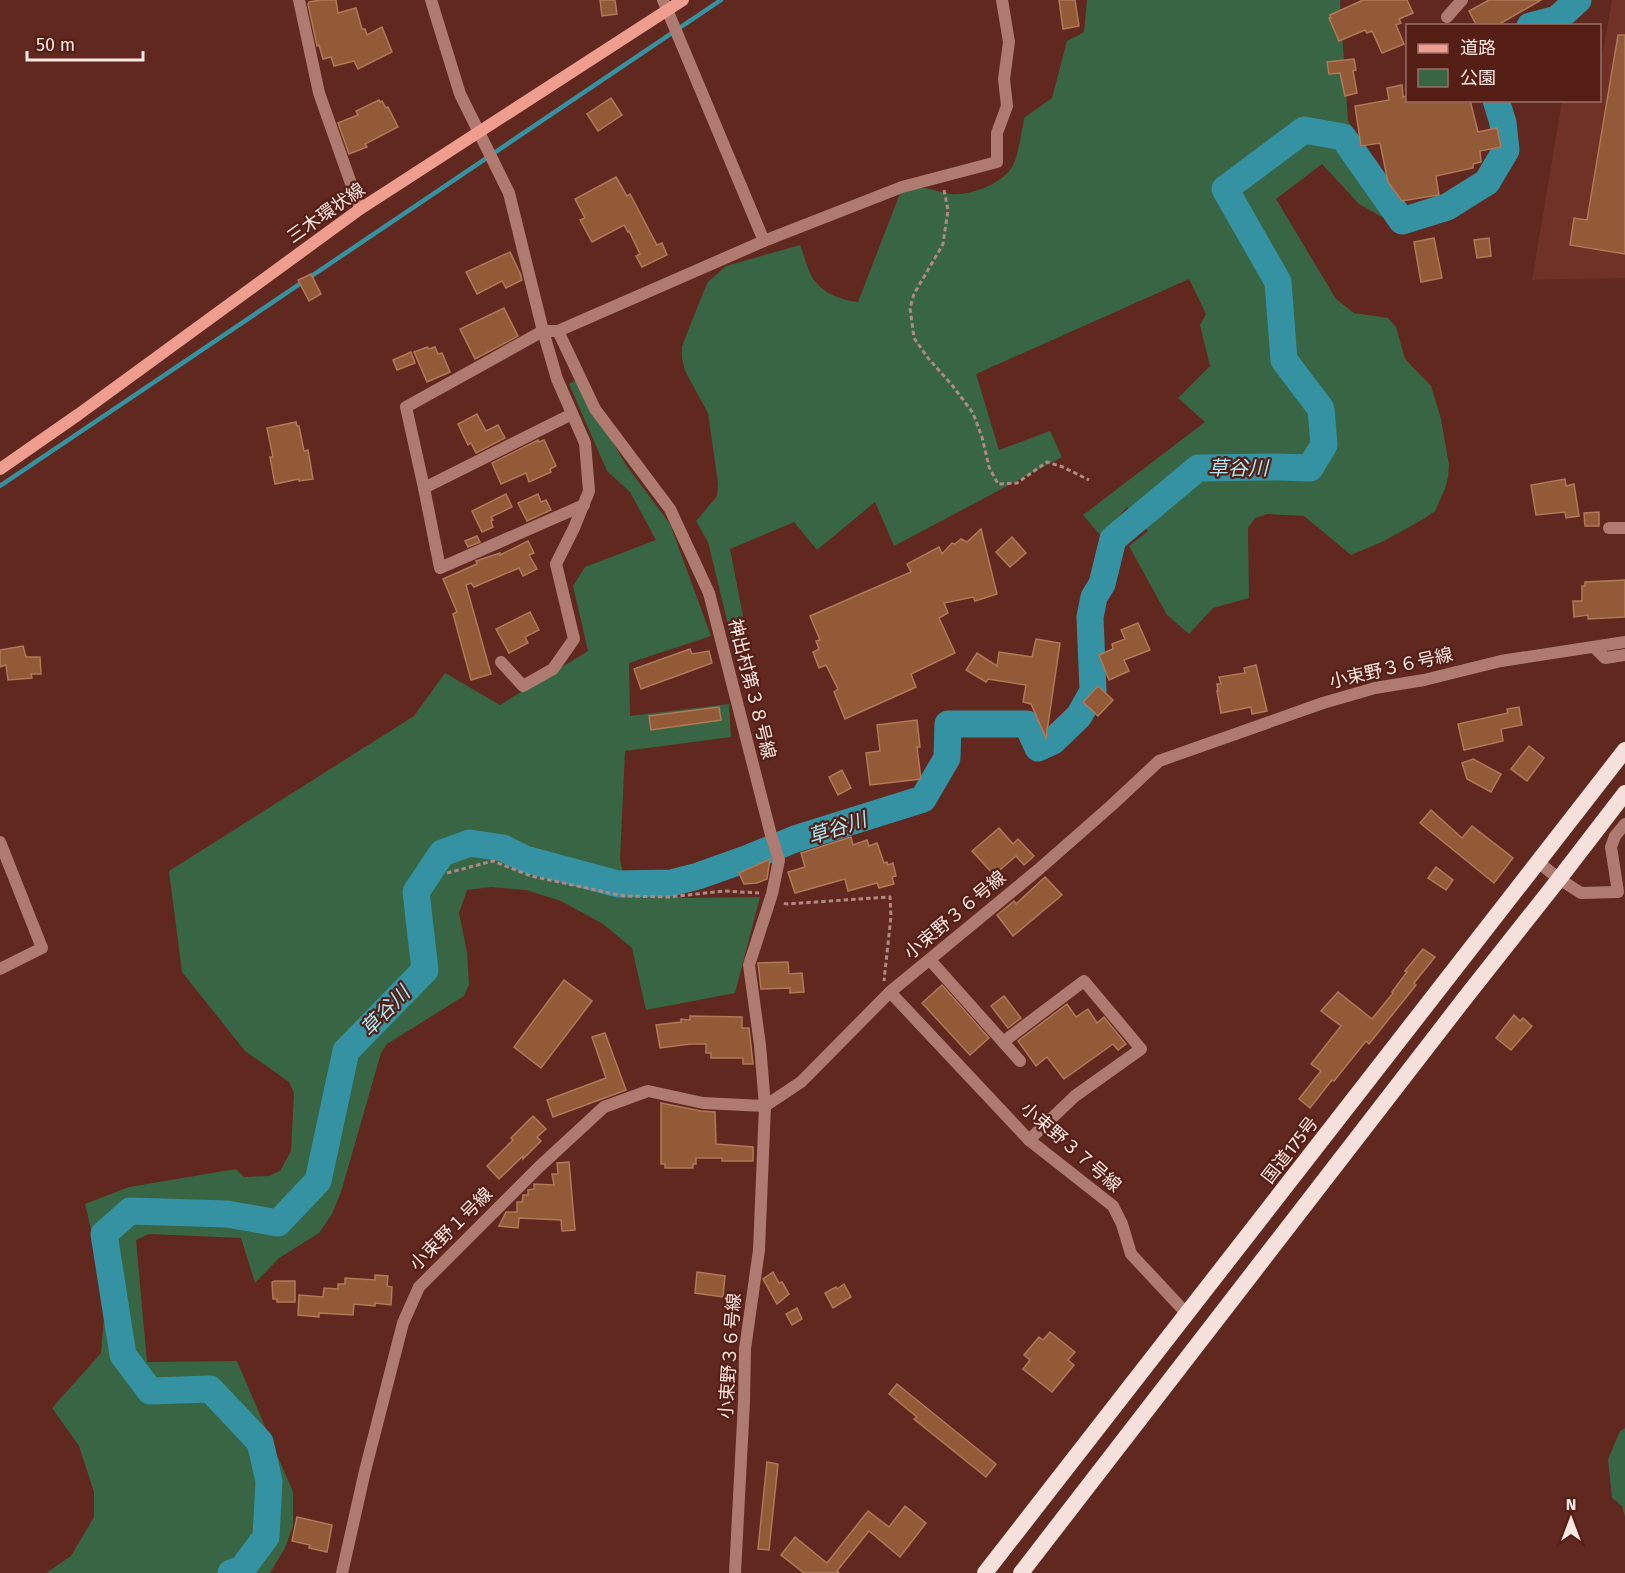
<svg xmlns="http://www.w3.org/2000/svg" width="1625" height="1573" viewBox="0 0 1625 1573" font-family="'Fira Sans','Noto Sans JP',sans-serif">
	<rect width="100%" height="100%" fill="#61281f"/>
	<path fill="#703126" d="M1612 0H1625V278L1532 280 1562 101 1600 100V57H1602Z"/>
	<g fill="#386544">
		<path d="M1087 0H1341L1340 1 1348 121 1419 225 1405 230 1359 204 1322 164 1276 199 1336 299 1354 313 1388 318 1396 327 1405 359 1431 386 1441 419 1449 465 1448 477 1445 489 1435 511 1425 518 1384 541 1351 555 1304 516 1267 514 1255 518 1248 528 1249 598 1213 608 1189 634 1167 615 1129 546 1148 531 1127 507 1101 536 1083 515 1205 422 1178 398 1210 366 1200 325 1206 314 1189 279 976 374 999 450 1050 431 1062 457 894 546 875 502 817 550 794 522 730 549 743 616 733 645 708 542 696 521 717 496 718 483 708 413 685 371 682 358V346L703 293 708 282 726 266 800 245C804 255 807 268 812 277 822 293 841 300 858 302L899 196C918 180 929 191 951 194 970 196 1002 184 1012 167 1018 158 1022 130 1024 118L1052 98 1067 41 1084 32Z"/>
		<path d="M576 380 626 465 670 524 711 636 629 663 630 716 729 704 731 737 625 751 620 860 627 889 684 898 760 897 735 993 646 1010 632 948 603 924 561 901 526 890 491 887 467 890 459 913 467 952 469 985 464 996 387 1044 381 1053 341 1192 332 1214 319 1233 279 1258 255 1283 241 1238 149 1234 136 1240 147 1362 237 1361 293 1492V1526L285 1548 270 1573H46L71 1556 94 1517V1492L79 1446 52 1408 101 1353 106 1293 85 1204 129 1187 236 1169 244 1177 269 1176 280 1171 291 1151 294 1093 289 1082 245 1051 182 972 169 871 414 716 445 673 500 705 588 651 573 586 585 567 656 540 630 492 607 471 569 384Z"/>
		<path d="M1625 1428V1517L1622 1506 1612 1498 1608 1459 1620 1431Z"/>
	</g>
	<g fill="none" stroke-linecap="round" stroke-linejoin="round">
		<path stroke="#3492a2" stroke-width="4.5" d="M0 486 721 0"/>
		<g stroke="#3492a2" stroke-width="27">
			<path d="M1530 26 1557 19 1578 0"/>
			<path d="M231 1573 242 1569 266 1537 269 1481 260 1442 210 1389 150 1391 123 1355 104 1234 130 1211 227 1214 278 1223 318 1181 346 1051 425 970 416 892 442 853 470 843 503 848 525 859 618 884 671 883 698 876 746 859 795 839 923 799 947 758 948 724H1027L1038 748 1053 741 1079 716 1093 691 1090 617 1094 597 1102 584 1113 539 1198 468 1277 467 1310 468 1324 445 1321 409 1284 360 1278 282 1225 189 1304 130 1343 137 1402 221 1447 207 1487 182 1506 150 1503 123 1496 100"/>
		</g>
	</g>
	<g fill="#935a38" stroke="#b07958" stroke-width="1.5">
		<path d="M320 0H336L338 13 356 8 362 29H365L367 35 382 27 392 52 358 69 354 61 334 66 331 57 323 59 319 45 317 46 308 4 309 2Z"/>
		<path d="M600 0H615L617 14 602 16Z"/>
		<path d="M1059 0H1075L1079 26 1063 29Z"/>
		<path d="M1363 0H1407L1413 13 1399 19 1401 23 1396 25 1404 44 1382 53 1372 31 1367 33 1365 30 1339 41 1329 18H1331L1330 15Z"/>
		<path d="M1489 0H1541L1496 26H1477L1469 11Z"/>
		<path d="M1618 35H1625V254L1570 245 1574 218 1587 220Z"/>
		<path d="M1354 59 1356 70 1353 71 1357 93 1345 96 1340 73 1329 74 1327 62Z"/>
		<path d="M1402 85 1403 97 1407 96V100H1470L1478 132 1497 128 1501 147 1480 151 1481 162 1473 164V168L1436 176 1439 195 1402 201 1388 182 1380 143 1361 146 1355 106 1389 100 1387 88Z"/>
		<path d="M611 98 622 115 598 131 587 114Z"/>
		<path d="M379 100 380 102 382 101 386 108 388 107 398 127 365 144 367 147 349 154 338 123 358 115 356 111Z"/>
		<path d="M616 177 627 196 630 194 657 245 662 243 667 255 642 267 636 256 640 254 629 231 628 232 624 225 592 242 580 220 585 218 575 199Z"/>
		<path d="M1434 238 1442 278 1421 282 1414 242Z"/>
		<path d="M1489 238 1491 256 1477 258 1474 240Z"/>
		<path d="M510 252 520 273 522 280 506 288 502 281 477 294 466 272Z"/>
		<path d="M311 274 321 294 309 301 298 280Z"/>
		<path d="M504 308 518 336 475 359 460 329Z"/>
		<path d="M427 347 429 349 435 347 438 354 442 353 450 372 427 382 414 352Z"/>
		<path d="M411 352 415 363 397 370 393 360Z"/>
		<path d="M477 414 486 431 498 425 505 438 476 453 471 443 468 445 458 424Z"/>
		<path d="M296 422 297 426H299L304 451 308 450 313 479 299 481V479L275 484 270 457H273L267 428Z"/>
		<path d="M538 440 539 442 544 440 556 466 550 469 551 472 529 482 526 473 501 484 492 463Z"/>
		<path d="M1565 479 1566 486 1574 484 1579 516 1566 518 1565 512 1536 515 1531 485Z"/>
		<path d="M506 494 512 507 491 517 493 520 491 521 493 527 482 532 472 511Z"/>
		<path d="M538 494 541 502 546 500 551 510 527 521 518 503Z"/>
		<path d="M1599 512V526H1585L1584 513Z"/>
		<path d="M981 529 997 594 975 601 973 597 944 603 948 613 939 618 955 653 911 674 916 687 845 719 834 692 838 689 826 665 819 668 813 652 819 649 816 641 820 640 810 616 911 572 907 564 939 547 942 554 952 543 955 544 961 539 967 542Z"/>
		<path d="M477 536 480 542 468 547 465 541Z"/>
		<path d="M1012 537 1026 553 1010 567 996 552Z"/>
		<path d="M528 541 534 553 529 555 537 569 523 576 519 568 474 587 471 583 466 585 491 674 471 680 453 614 457 612 443 579 477 564 476 561 500 553V555Z"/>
		<path d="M1625 580V617L1588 619V615L1574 617 1573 601H1582V586H1585V582Z"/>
		<path d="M530 612 539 630 525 637 528 643 509 653 496 629Z"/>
		<path d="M1138 623 1150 650 1124 660 1129 671 1109 680 1099 655 1113 649 1112 644 1125 639 1121 630Z"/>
		<path d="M1036 639 1060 643 1046 738 1031 704 1023 702 1026 685 988 679 986 682 966 670 977 653 997 666 999 652 1032 657Z"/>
		<path d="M23 646 26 657H40L41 674H31L32 678 8 680 6 665 0 667V650Z"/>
		<path d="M690 649 692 654 709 651 712 663 641 689 634 669Z"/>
		<path d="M1256 665 1267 711 1252 714 1251 707 1221 713 1217 691H1218L1217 684H1221L1219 677 1245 673 1244 668Z"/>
		<path d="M1098 686 1113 700 1098 716 1083 702Z"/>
		<path d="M719 707 721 720 651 730 649 716Z"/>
		<path d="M1519 707 1522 725 1501 729 1503 741 1464 750 1458 724 1508 713 1507 709Z"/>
		<path d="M917 720 920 747H917L921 779 870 785 866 753 880 751 877 725Z"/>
		<path d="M1529 746 1544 758 1527 781 1511 769Z"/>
		<path d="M1473 759 1501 774 1491 792 1467 779 1462 763Z"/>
		<path d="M842 770 851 788 838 795 829 777Z"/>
		<path d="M1431 810 1462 838 1472 826 1513 858 1494 883 1420 823Z"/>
		<path d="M999 828 1013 844 1018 839 1034 856 1024 865 1016 856 994 875 972 851Z"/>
		<path d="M851 837 853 845 867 840 869 846 877 843 884 863 887 862 888 865 893 863 896 876 892 877 894 884 879 888 877 883 848 891 845 879 795 893 788 872 805 867 801 853Z"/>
		<path d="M770 859 767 879 757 883 744 884 739 873Z"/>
		<path d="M1436 867 1453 880 1446 890 1428 878Z"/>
		<path d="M1045 877 1062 895 1013 936 997 915 1014 901 1016 904Z"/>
		<path d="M1423 949 1435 957 1414 983 1416 985 1369 1044 1366 1041 1334 1081 1332 1080 1310 1108 1299 1099 1321 1071 1311 1064 1341 1026 1321 1011 1338 992 1372 1019 1393 993 1392 992 1407 972 1405 971Z"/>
		<path d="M788 962 789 974 802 973 804 992 790 993V988L761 989 758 963Z"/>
		<path d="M564 980 592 1001 541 1068 514 1047Z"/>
		<path d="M942 985 989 1038 970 1055 922 1003Z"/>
		<path d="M1004 996 1021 1018 1008 1028 991 1006Z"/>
		<path d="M1067 1004 1076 1017 1088 1009 1097 1023 1104 1017 1126 1044 1118 1050 1113 1044 1064 1079 1047 1057 1036 1066 1018 1041Z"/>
		<path d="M1514 1015 1520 1021 1523 1018 1532 1026 1511 1050 1496 1038Z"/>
		<path d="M690 1016 742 1017V1028H749L753 1064H743V1058H711V1053H706V1044H690L660 1048 656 1025 681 1022V1019L690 1020Z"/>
		<path d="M605 1033 626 1090 553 1117 547 1100 606 1078 592 1037Z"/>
		<path d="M661 1103 701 1111 715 1112 716 1144 753 1147V1161H722V1158H696V1164H693V1168H665V1164H661Z"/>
		<path d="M533 1116 546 1129 537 1137 541 1141 523 1159V1156L499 1179 487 1166 513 1140 511 1138Z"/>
		<path d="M569 1162 575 1230 562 1231 561 1220 519 1218 518 1228 499 1226 506 1212H517V1202H522L523 1195H528V1190L534 1189V1184L554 1185 552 1174H558L557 1163Z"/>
		<path d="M697 1272 725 1276 723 1297 695 1293Z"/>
		<path d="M773 1272 779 1283 782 1282 789 1294 777 1304 763 1279Z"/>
		<path d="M375 1275 388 1276 387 1286 392 1287 391 1305 375 1303V1306L354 1304 353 1315 319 1313V1317L298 1315 299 1295 323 1297 324 1288 338 1289V1284H345V1278L375 1280Z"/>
		<path d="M275 1281H295V1302H277V1299H273L272 1282Z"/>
		<path d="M844 1284 851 1297 833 1308 825 1293 836 1287 837 1289Z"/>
		<path d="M797 1308 802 1319 792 1325 786 1314Z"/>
		<path d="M1050 1332 1075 1352 1068 1360 1074 1365 1052 1392 1023 1369 1030 1360 1024 1355 1039 1337 1043 1340Z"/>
		<path d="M897 1384 996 1464 986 1477 914 1419 917 1417 889 1394Z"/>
		<path d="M767 1462 778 1464 769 1550 758 1549Z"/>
		<path d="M905 1506 926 1523 900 1557 869 1531 837 1571 839 1573H804L781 1555 795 1537 827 1563 868 1511 889 1527Z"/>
		<path d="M297 1517 332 1525 327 1552 309 1548 310 1545 292 1541Z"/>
	</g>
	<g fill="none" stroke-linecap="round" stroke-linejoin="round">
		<g stroke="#b08983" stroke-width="3" stroke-dasharray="4.5 3" stroke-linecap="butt">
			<path d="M944 190 948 210 943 244 914 294 910 308 914 338 928 358 952 385 973 413 982 437 989 467 998 484 1017 483 1047 462 1063 467 1089 480"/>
			<path d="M447 873 493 861 531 876 624 896 669 897 724 891 759 893"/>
			<path d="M784 903 786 904 890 897 891 916 884 981"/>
		</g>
		<g stroke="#af7b71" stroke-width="12">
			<path d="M299 0 319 93 360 209"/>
			<path d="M431 0 460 94 509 193 543 331 557 379 585 443 589 491 574 528 556 564 574 639 553 669 523 686 501 662"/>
			<path d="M663 0 764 241"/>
			<path d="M1447 17 1462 0"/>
			<path d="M558 331 764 241 902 187 997 162V133L1007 106 1004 79 1009 42 1002 0"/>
			<path d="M424 488 572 414"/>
			<path d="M1609 528H1625"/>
			<path d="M1594 647 1605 658 1625 655"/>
			<path d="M0 842 42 948 0 969"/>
			<path d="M1537 861 1559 879 1581 893 1618 892 1611 847 1615 836 1625 824"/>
			<path d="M930 960 1020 1061"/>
			<path d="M890 992 1029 1140 1113 1206 1122 1224 1131 1254 1187 1314"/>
			<path d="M1003 1042 1084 981 1141 1049 1075 1096 1029 1140"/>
			<path d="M342 1573 365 1471 403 1323 419 1287 539 1167 604 1107 648 1091 703 1103 765 1106 760 1045 749 965 772 894 779 860 771 835 709 593 670 509 595 409 558 331H543L406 407 424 488 440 568 584 505"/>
			<path d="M735 1573 744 1402 745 1349 759 1250 765 1106 801 1082 890 992 1038 870 1112 805 1159 761 1323 703 1375 688 1424 680 1501 661 1625 642"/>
		</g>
		<path stroke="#ef9d8e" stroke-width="12" d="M0 469 79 414 360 209 683 0"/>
		<g stroke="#f6e0dc" stroke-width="16">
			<path d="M985 1573 1625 750"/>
			<path d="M1021 1573 1465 998 1559 879 1625 793"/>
		</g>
	</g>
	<g text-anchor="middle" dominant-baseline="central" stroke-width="4.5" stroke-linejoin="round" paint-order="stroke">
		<g font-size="18" fill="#fee8e4" stroke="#551e15">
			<text transform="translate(326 213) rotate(-35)">三木環状線</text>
			<text transform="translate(1391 668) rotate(-13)">小束野３６号線</text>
			<text transform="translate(752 689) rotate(76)">神出村第３８号線</text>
			<text transform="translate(955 915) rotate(-40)">小束野３６号線</text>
			<text transform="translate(1071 1147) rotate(41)">小束野３７号線</text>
			<text transform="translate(1290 1150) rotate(-52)">国道175号</text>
			<text transform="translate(451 1229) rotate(-45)">小束野１号線</text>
			<text transform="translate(730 1356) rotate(-86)">小束野３６号線</text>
		</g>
		<g font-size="20" font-style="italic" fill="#a5ebf8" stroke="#551e15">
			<text x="1238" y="468">草谷川</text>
			<text transform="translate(837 828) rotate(-18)">草谷川</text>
			<text transform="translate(385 1011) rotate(-46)">草谷川</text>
		</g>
	</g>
	<rect x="1406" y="24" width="195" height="78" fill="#551e15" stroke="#996f68" stroke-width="1.5"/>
	<rect x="1418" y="44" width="30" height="9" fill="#ef9d8e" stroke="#996f68" stroke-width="1.5"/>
	<text x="1460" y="54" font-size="18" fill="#fee8e4">道路</text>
	<rect x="1418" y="69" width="30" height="18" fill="#386544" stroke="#996f68" stroke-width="1.5"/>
	<text x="1460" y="84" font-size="18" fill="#fee8e4">公園</text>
	<g transform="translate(1571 1519)" stroke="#551e15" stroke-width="4.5" paint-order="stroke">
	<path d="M0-4.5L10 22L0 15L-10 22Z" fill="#fee8e4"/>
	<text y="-9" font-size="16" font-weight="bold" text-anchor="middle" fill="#fee8e4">N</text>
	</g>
	<path d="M27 51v9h116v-9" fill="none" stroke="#fee8e4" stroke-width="3"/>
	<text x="36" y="51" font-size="18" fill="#fee8e4" stroke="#551e15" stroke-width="4.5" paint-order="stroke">50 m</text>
</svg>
